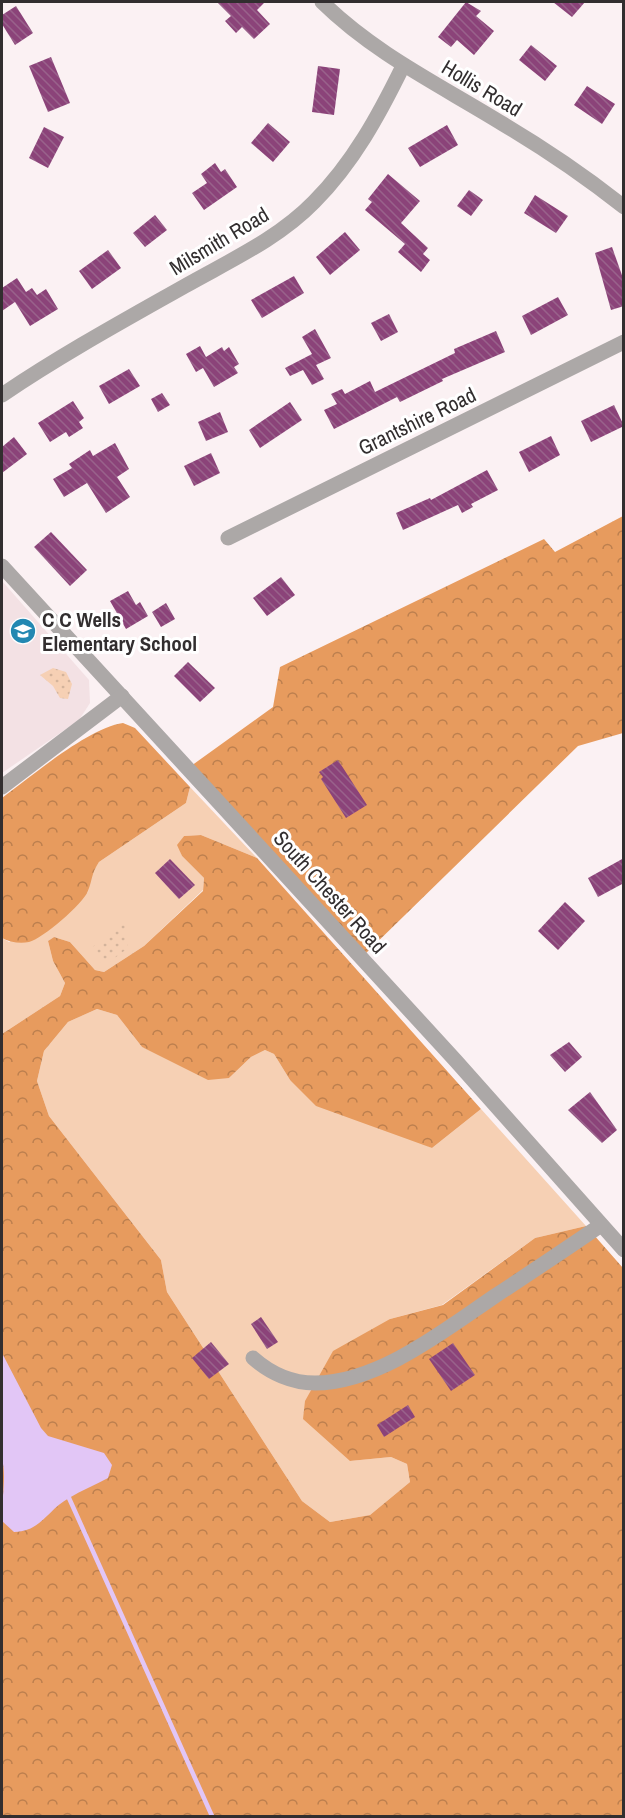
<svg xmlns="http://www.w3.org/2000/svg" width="625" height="1818" viewBox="0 0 625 1818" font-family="'Archivo Narrow',sans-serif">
	<defs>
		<pattern id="forest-crowns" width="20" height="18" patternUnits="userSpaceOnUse" patternTransform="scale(1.5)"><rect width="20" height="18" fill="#e79b5e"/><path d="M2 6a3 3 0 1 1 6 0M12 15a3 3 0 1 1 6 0" fill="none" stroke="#bc7f4e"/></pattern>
		<pattern id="park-dots" width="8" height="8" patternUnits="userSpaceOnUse" patternTransform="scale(1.5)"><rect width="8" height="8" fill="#f6d0b4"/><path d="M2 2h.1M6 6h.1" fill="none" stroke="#d3b39b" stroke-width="1.8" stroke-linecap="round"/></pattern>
		<pattern id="building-back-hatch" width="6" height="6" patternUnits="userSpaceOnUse" patternTransform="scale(1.5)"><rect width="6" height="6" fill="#8b4379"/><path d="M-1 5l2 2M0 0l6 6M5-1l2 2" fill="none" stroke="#99628b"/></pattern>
	</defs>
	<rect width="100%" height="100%" fill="#fbf1f3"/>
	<path fill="#f3e1e4" d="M2 581 89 680 90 703 79 720 2 773Z"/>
	<g fill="#f6d0b4">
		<path d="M190 787 257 858 201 835 184 836 178 845 182 856 204 878 203 890 144 946 104 972 95 970 70 942 54 937 48 941 53 961 65 983 60 996 2 1034V938L9 942 88 892 90 875 99 862 186 803Z"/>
		<path d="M97 1009 117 1015 142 1047 229 1078 251 1057 265 1050 274 1054 290 1080 432 1148 481 1109 586 1226 535 1238 442 1305 390 1319 350 1461 391 1457 407 1464 410 1482 370 1515 330 1522 302 1501 167 1292 161 1260 49 1116 37 1081 44 1051 68 1022Z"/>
	</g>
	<g fill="url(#forest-crowns)">
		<path d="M623 516V733L578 746 363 956 191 766 273 707 280 667 544 539 555 552Z"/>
		<path d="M123 723 135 728 190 787 186 803 99 862C91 874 93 878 88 891 83 904 42 939 29 942 20 944 9 942 2 938V798C32 776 88 728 123 723Z"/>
		<path d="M201 835 257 858 481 1109 432 1148 316 1106 290 1080 274 1054 265 1050 251 1057 229 1078 208 1080 142 1047 117 1015 97 1009 68 1022 44 1051 37 1081 49 1116 161 1260 167 1292 302 1501 330 1522 370 1515 410 1482 407 1464 391 1457 350 1461 303 1419 305 1401 333 1351 390 1319 443 1305 535 1238 586 1226 623 1268V1816H2V1034L60 996 65 983 53 961 48 941 54 937 70 942 95 970 104 972 144 946 203 891 204 878 182 856 177 845 184 836Z"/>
	</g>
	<g fill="url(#park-dots)">
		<path d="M53 668 66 672 72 684 68 699 60 698 53 686 40 675Z"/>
		<path d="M125 921 128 948 104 966 90 949Z"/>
	</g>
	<path fill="#e2c6f6" d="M2 1353 41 1428 48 1436 104 1453 112 1465 108 1478C95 1485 82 1490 69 1498 46 1511 42 1531 14 1532L2 1521C1 1503 7 1475 2 1460Z"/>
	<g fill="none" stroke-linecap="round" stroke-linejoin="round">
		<path stroke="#e2c6f6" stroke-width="4.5" d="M69 1498 212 1816"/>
	</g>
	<g fill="url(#building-back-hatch)">
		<path d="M217 2H265L257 10 270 24 254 39 242 27 236 33 225 21 231 16Z"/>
		<path d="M466 2 481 11 476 16 494 31 474 55 457 40 451 47 438 37Z"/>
		<path d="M553 2H585L572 17Z"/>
		<path d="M16 6 33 33 15 45 2 24V15Z"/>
		<path d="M531 45 557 66 545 81 519 60Z"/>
		<path d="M51 57 70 103 48 112 29 66Z"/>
		<path d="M318 66 340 69 334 115 312 112Z"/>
		<path d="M587 86 615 104 602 124 574 105Z"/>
		<path d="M268 123 290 142 273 162 251 143Z"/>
		<path d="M447 125 458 145 420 167 408 148Z"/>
		<path d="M44 127 64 137 48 168 29 158Z"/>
		<path d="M215 163 221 172 225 169 237 187 204 210 192 193 207 183 201 174Z"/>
		<path d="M388 174 420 201 401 223 428 248 423 254 430 260 421 272 398 252 405 244 365 210 372 202 368 199Z"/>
		<path d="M469 190 483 200 471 216 457 206Z"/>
		<path d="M535 195 568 216 556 233 524 213Z"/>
		<path d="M155 215 167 230 145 247 133 233Z"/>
		<path d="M345 232 360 250 330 275 316 257Z"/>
		<path d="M612 247 624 281V306L611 310 595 253Z"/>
		<path d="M108 250 121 268 92 289 79 271Z"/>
		<path d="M294 276 304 293 262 318 251 300Z"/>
		<path d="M17 278 26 292 32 288 37 295 46 289 58 309 30 326 15 302 2 311V288Z"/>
		<path d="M558 297 568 315 531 335 522 316Z"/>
		<path d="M389 314 398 332 381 341 371 323Z"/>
		<path d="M315 329 331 358 316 365 324 379 312 385 303 370 290 376 285 368 312 354 302 337Z"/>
		<path d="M496 331 505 352 442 379 443 381 400 402 397 397 334 429 324 410 337 404 331 394 342 389 345 394 370 381 375 392 455 353 454 349Z"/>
		<path d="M200 346 206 357 222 347 224 351 229 347 239 364 234 367 238 373 214 387 203 368 196 372 186 354Z"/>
		<path d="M129 369 140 386 109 404 99 386Z"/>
		<path d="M162 393 170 405 158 412 151 399Z"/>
		<path d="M73 401 84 418 79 422 83 428 69 437 66 432 50 442 38 423Z"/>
		<path d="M290 402 302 420 260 448 249 430Z"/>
		<path d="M614 405 624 426 591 442 581 421Z"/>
		<path d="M220 412 228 432 206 441 198 422Z"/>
		<path d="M551 436 560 455 529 472 519 452Z"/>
		<path d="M14 437 27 454 2 473V447Z"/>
		<path d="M115 443 129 469 117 477 130 497 106 513 87 483 64 497 53 479 72 468 69 464 90 450 93 456Z"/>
		<path d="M211 453 220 473 194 486 184 466Z"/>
		<path d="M487 470 498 490 471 504 473 507 462 513 458 505 403 530 396 513 430 498 431 500Z"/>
		<path d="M51 532 87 570 70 586 34 547Z"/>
		<path d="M281 577 295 595 267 616 253 598Z"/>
		<path d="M128 591 136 605 140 602 148 616 126 629 110 601Z"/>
		<path d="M166 603 175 619 161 627 152 612Z"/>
		<path d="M188 662 215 688 200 702 174 676Z"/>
		<path d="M338 760 367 805 346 818 321 779 323 777 319 772Z"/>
		<path d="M624 858V883L598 897 588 878Z"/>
		<path d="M170 859 195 885 179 899 155 873Z"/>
		<path d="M565 902 585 921 558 950 538 931Z"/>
		<path d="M569 1042 582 1057 565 1072 550 1055Z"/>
		<path d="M590 1092 617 1130 602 1143 568 1110Z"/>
		<path d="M261 1317 278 1342 267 1349 251 1324Z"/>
		<path d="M211 1342 229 1364 209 1379 192 1358Z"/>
		<path d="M453 1343 475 1375 451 1391 429 1359Z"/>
		<path d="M408 1405 415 1417 384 1437 377 1425Z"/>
	</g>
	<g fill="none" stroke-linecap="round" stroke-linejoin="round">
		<g stroke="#aca8a7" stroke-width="15">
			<path d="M322 2C375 54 440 85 503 124 545 149 585 176 624 207"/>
			<path d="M2 395C61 355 123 321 185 286 229 261 278 239 314 202 353 163 379 115 403 66"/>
			<path d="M228 538 624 342"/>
			<path d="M2 566 456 1061 624 1250"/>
			<path d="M2 787 122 696"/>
			<path d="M253 1358C270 1373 292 1383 315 1383 378 1383 445 1330 495 1296 530 1273 566 1249 601 1225"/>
		</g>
	</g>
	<defs>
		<g id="school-disc" transform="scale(1.35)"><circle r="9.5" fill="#2388b2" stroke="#fff"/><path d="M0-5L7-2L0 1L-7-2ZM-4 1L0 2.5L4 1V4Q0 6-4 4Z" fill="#fff"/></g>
	</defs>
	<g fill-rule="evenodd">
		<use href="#school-disc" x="23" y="631"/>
	</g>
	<g text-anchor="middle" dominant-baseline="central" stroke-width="6" stroke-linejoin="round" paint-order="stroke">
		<g font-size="21" fill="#322e2f" stroke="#fff">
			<text transform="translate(482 88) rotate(31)">Hollis Road</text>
			<text transform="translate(219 241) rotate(-31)">Milsmith Road</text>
			<text transform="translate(417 421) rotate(-26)">Grantshire Road</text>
			<text transform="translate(330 892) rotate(48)">South Chester Road</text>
		</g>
		<g font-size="21" font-weight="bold" fill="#322e2f" stroke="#fff" text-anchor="start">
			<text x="42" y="619">C C Wells<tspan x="42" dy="24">Elementary School</tspan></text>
		</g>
	</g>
	<rect width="625" height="1818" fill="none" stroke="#322e2f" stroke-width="6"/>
</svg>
